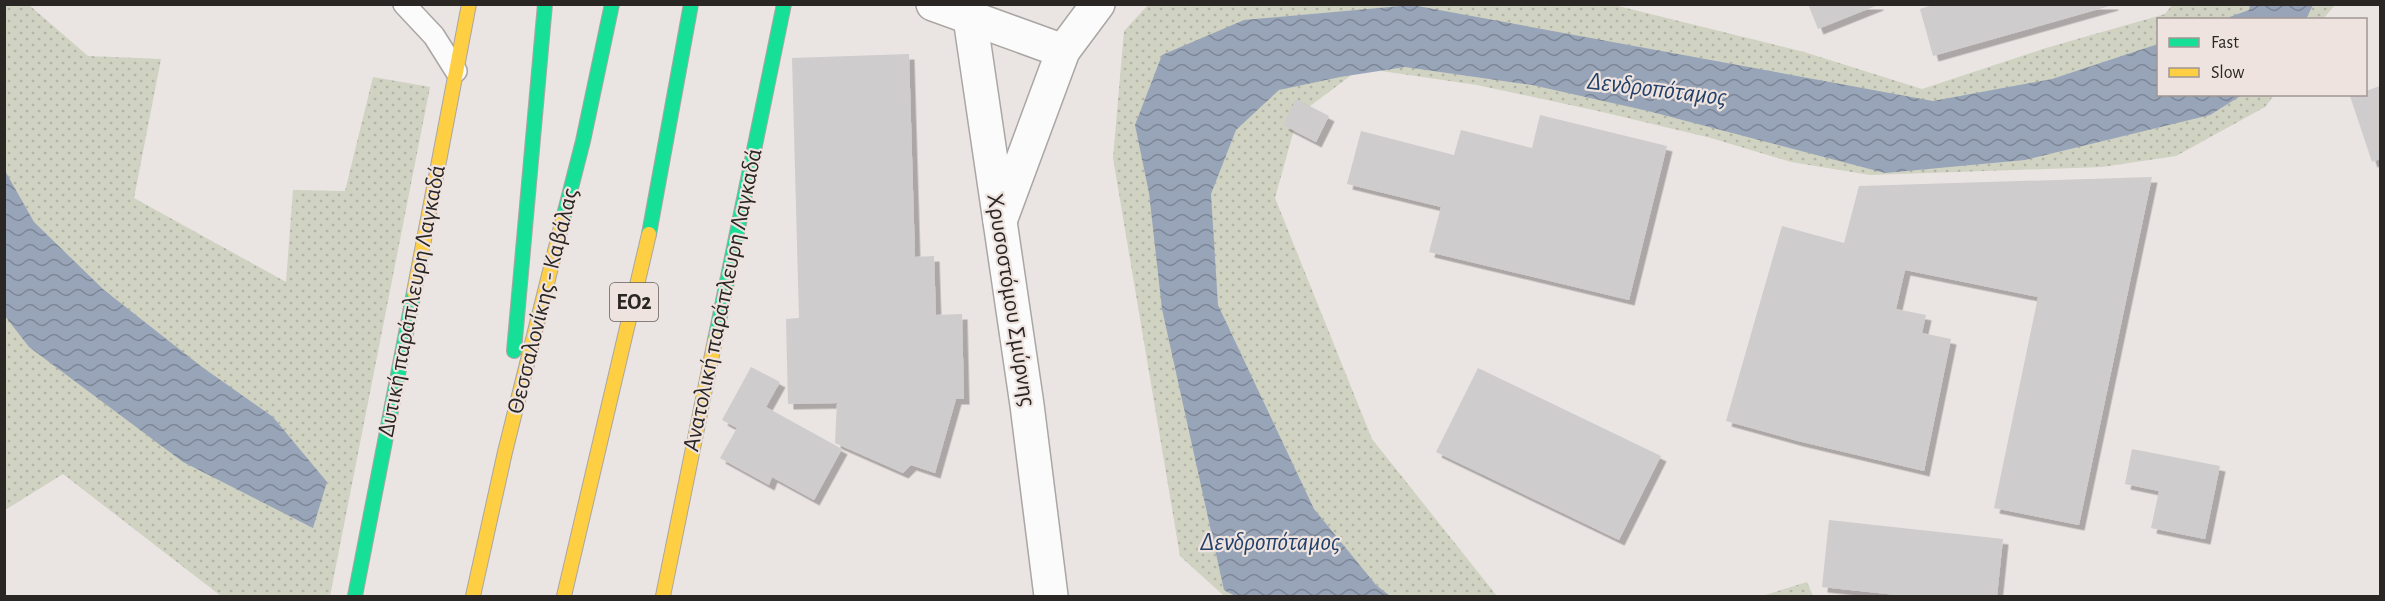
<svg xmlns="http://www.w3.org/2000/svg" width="2385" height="601" viewBox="0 0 2385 601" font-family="'Alegreya Sans',sans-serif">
	<defs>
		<pattern id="grass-dots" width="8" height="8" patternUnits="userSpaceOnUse" patternTransform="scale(1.5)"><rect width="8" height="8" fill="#d0d2c2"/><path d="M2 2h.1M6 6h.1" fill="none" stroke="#b3b4a7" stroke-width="1.8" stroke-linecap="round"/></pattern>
		<pattern id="water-waves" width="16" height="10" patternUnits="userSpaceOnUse" patternTransform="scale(1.5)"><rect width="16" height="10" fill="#98a5b9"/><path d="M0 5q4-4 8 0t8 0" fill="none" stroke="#7c8696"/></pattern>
		<filter id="shadow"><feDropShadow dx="5.5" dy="5.5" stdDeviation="0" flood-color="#0004"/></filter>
	</defs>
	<rect width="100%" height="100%" fill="#eae4e2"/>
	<g fill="url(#grass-dots)">
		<path d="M5 5H29L88 56 161 59 134 198 286 282 293 190 345 191 373 77 430 87 330 596H221L63 474 5 510Z"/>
		<path d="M1148 5H1614L1804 52 1922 89 2046 48 2165 14 2172 5H2335L2323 19 2158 20V94L2274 95 2265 107 2176 156 2102 167 1870 175 1791 162 1711 138 1598 111 1477 85 1361 68 1298 115 1275 198 1372 439 1497 596H1224L1180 556 1113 158 1124 31Z"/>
		<path d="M1807 582 1813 596H1762Z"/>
	</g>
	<g fill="url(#water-waves)">
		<path d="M1412 5 1933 101 2052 79 2158 44V94L2242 95 2210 115 2025 160 1885 173 1648 111 1532 85 1405 67 1340 77 1279 90 1236 130 1211 194 1218 305 1314 509 1376 585 1390 596H1235L1224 590 1162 309 1149 193 1135 125 1162 55 1244 20Z"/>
		<path d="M2250 5V4L2313 5 2306 19H2224L2249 10Z"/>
		<path d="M4 169 34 222 104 290 202 367 273 417 327 482 313 528 183 462 29 347 5 316Z"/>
	</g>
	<g fill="#cfccce" filter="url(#shadow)">
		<path d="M1808 4H1878V5L1818 29Z"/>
		<path d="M1936 4H2113V5L1933 56 1920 9Z"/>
		<path d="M909 54 915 257 934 256 936 315 962 314 964 399H956L935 473 911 465 903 473 835 443 837 403 788 404 786 319 799 318 792 58Z"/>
		<path d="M2380 86V159L2372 162 2350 96 2366 94V91Z"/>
		<path d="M1296 99 1329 116 1316 142 1283 125Z"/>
		<path d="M1540 115 1667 146 1629 300 1429 252 1441 207 1347 184 1361 131 1454 155 1461 130 1532 148Z"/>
		<path d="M2152 177 2079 525 1994 508 2038 297 1905 270 1896 309 1926 315 1922 333 1951 339 1924 471 1798 441 1726 421 1782 226 1844 243 1859 186Z"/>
		<path d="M751 367 780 382 766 407 842 449 814 500 772 477 769 485 720 458 737 428 722 420Z"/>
		<path d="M1478 368 1661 456 1619 540 1436 452Z"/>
		<path d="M2132 449 2220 466 2205 539 2151 528 2159 491 2125 484Z"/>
		<path d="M1829 520 2003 539 1997 596H1906L1822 587Z"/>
	</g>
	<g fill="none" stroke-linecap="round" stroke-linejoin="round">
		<g stroke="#aaa6a4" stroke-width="24">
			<path id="lane" d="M404 4 434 36 456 71"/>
		</g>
		<g stroke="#aaa6a4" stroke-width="36">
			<g id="street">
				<path d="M933 4 1063 51"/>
				<path d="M968 4 1027 405 1051 596"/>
				<path d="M1000 221 1063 51 1098 4"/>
			</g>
		</g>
		<g stroke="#aaa6a4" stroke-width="16">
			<g id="fast">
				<path d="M562 223 583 141 612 4"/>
				<path d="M649 234 691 4"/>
				<path d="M715 340 784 4"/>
				<path d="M514 351 545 4"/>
				<path d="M355 596 414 292"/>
			</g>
		</g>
		<g stroke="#aaa6a4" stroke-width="16">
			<g id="slow">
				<path d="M414 292 469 4"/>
				<path d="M473 596 505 452 562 223"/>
				<path d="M564 596 649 234"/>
				<path d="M663 596 715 340"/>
			</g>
		</g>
		<use href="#lane" stroke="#fcfbfb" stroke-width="21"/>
		<use href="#street" stroke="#fcfbfb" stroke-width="33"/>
		<use href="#fast" stroke="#16e098" stroke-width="14"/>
		<use href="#slow" stroke="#ffcf43" stroke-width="14"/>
	</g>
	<g text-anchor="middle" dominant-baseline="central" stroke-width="4.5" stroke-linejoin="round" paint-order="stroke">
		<rect fill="#eee3de" stroke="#655f5c" stroke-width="1.5" x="610" y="283" width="48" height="38" rx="4.5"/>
		<g font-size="22" font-weight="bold" fill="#2a2624">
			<text x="634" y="302">ΕΟ2</text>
		</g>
		<g font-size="24" fill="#2a2624" stroke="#eee3de">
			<text transform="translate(723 300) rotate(-78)">Ανατολική παράπλευρη Λαγκαδά</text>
			<text transform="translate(1011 300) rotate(81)">Χρυσοστόμου Σμύρνης</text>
			<text transform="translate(412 301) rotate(-79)">Δυτική παράπλευρη Λαγκαδά</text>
			<text transform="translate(543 301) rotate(-76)">Θεσσαλονίκης - Καβάλας</text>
		</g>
		<g font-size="26" font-style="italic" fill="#224069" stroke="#eee3de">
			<text transform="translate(1657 89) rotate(7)">Δενδροπόταμος</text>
			<text x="1270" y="542">Δενδροπόταμος</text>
		</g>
	</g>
	<rect width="2385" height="601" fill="none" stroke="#2a2624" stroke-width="12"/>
	<rect x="2157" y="18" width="210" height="78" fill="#eee3de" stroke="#a09794" stroke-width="1.5"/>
	<rect x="2169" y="38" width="30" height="9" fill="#16e098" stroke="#a09794" stroke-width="1.5"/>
	<text x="2211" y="48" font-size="18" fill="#2a2624">Fast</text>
	<rect x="2169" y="68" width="30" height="9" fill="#ffcf43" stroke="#a09794" stroke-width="1.5"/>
	<text x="2211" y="78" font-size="18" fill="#2a2624">Slow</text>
</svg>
